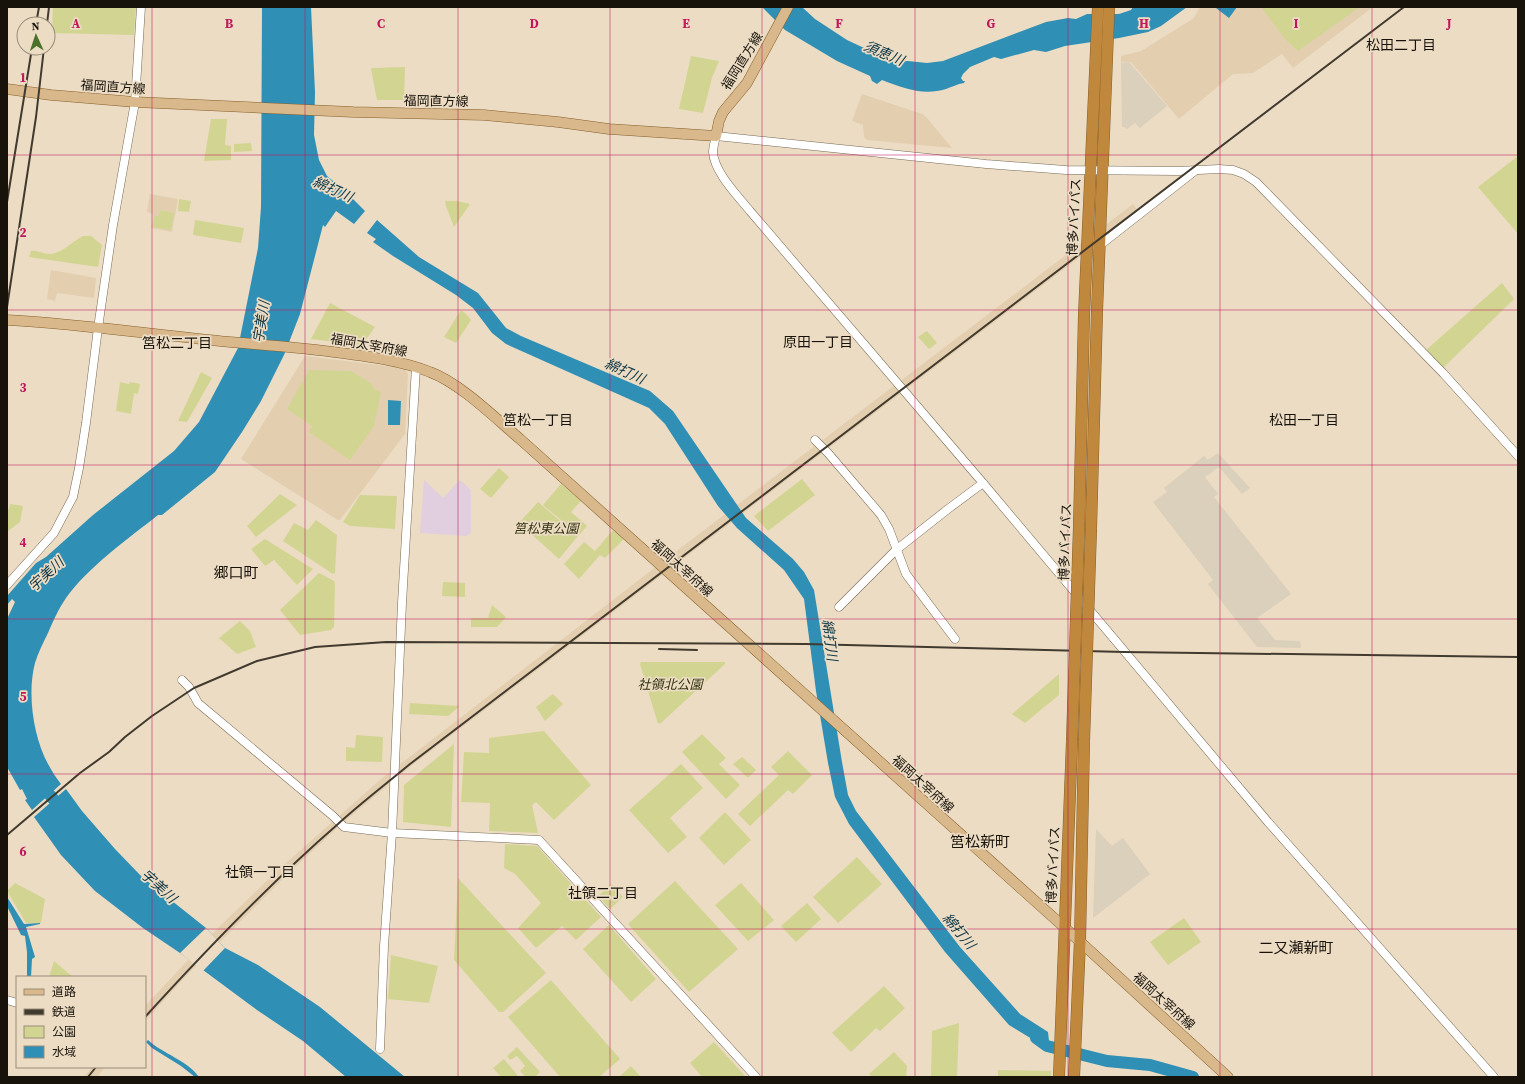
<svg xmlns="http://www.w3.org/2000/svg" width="1525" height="1084" viewBox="0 0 1525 1084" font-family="'Source Serif 4','Noto Sans JP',serif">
	<rect width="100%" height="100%" fill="#ecdcc4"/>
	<g fill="#dad0bb">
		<path d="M1129 62 1167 106 1140 128 1135 123 1127 129 1124 127H1122L1121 63Z"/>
		<path d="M1218 453 1250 488 1242 494 1219 467 1205 477 1218 494 1214 497 1291 594 1257 618 1275 640 1300 641 1301 648 1257 647 1208 584 1213 580 1153 502 1167 492 1164 488 1204 456 1208 460Z"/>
		<path d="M1096 829 1112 846 1123 838 1150 874 1093 918Z"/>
	</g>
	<g fill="#e3cfb0">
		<path d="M1200 7H1373L1293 68 1282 54 1253 73 1233 74 1179 119 1131 62H1121V56L1141 51 1194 18Z"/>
		<path d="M862 94 922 114 927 118 952 148 867 140 864 137 863 125 852 121Z"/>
		<path d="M150 194 178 199 172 232 151 228 153 214 147 212Z"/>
		<path d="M1133 204 1139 212 411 766 339 826 285 877 188 974 145 1021V1006L218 928 278 870 381 779 653 569Z"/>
		<path d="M51 270 96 278 94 298 57 293 55 301 47 299Z"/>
		<path d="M305 356 404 368 408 374 405 434 340 520H338L241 459Z"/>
		<path d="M92 1067H105L97 1077H84Z"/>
	</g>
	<path fill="#e1cede" d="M424 480 443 498 460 480 471 490V533L466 536 420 533Z"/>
	<g fill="#d2d592">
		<path d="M53 7H136L134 35 52 33Z"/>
		<path d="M1261 7H1360L1298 51 1285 39Z"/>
		<path d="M691 56 719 61 712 78 703 113 679 109Z"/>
		<path d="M405 67 404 100H377L371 69 372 68Z"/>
		<path d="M211 119H227L225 145 231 146V160L204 161Z"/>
		<path d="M251 143 252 151 234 152V144Z"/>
		<path d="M1518 156V234L1478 187Z"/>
		<path d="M179 199 191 201 189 212 178 211Z"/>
		<path d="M445 201H457L470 204 454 227 446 206Z"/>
		<path d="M160 210 174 213 171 230 153 227 155 216H159Z"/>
		<path d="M195 220 244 228 241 243 193 235Z"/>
		<path d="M83 236H91L102 245 98 267 29 257 31 251C37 250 43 254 50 254 63 253 71 242 83 236Z"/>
		<path d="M1502 283 1514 299 1443 368 1425 351Z"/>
		<path d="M330 303 375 327 363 344 359 345 311 339Z"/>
		<path d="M461 310 466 314 471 320 456 343 444 337Z"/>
		<path d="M927 331 937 343 929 349 918 337Z"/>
		<path d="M309 370 351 371 372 384 374 389 381 392 374 426 350 460 309 432 312 426 287 409Z"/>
		<path d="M201 372 212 378 187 422 178 421Z"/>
		<path d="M120 382 129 384 130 382 140 384 138 394 134 393 131 414 116 411Z"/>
		<path d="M499 468 509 477 491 498 480 489Z"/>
		<path d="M802 479 815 495 768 531 754 516Z"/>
		<path d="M561 484 581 501 571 512 587 526 579 535 543 505Z"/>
		<path d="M280 494 297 505 256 537 247 526Z"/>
		<path d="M360 495 397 496 395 529 350 526 343 522Z"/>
		<path d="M538 502 578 536 559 559 519 523Z"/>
		<path d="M10 504 23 506 20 522 7 532V509H9Z"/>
		<path d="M316 520 337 535 335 573 333 574 283 541 294 523 308 530Z"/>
		<path d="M613 530 624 539 605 558 600 555 579 579 564 564 584 542 595 551Z"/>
		<path d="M265 539 313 569 297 585 274 560 265 566 251 549Z"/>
		<path d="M319 573 334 581 335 585 334 627 331 630 300 635 280 610Z"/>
		<path d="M443 582 465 583V597L442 596Z"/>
		<path d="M492 605 506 617 497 627H471V618H488Z"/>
		<path d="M240 621 250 631 256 647 237 654 219 638Z"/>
		<path d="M641 662H725V664L661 723 658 724 640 664Z"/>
		<path d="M1059 674V695L1025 723 1012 714Z"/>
		<path d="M553 694 563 704 545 721 536 707Z"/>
		<path d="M410 703 460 706 448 716 409 714Z"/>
		<path d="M544 731 591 785 554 820 536 802 532 805 538 833 489 831 490 803 461 802 464 752 489 753V738Z"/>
		<path d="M702 734 726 758 719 764 740 785 726 799 682 752Z"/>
		<path d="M356 735 383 737 382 762 346 761V747L355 748Z"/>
		<path d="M454 744 451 827 403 822 404 785Z"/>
		<path d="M788 751 812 775 793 794 788 790 750 826 738 814 779 775 771 767Z"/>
		<path d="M742 757 756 770 748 778 733 764Z"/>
		<path d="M681 764 703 788 670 818 687 837 668 853 629 810Z"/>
		<path d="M725 812 751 840 724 865 699 838Z"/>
		<path d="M505 844 537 846 601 917 576 940 562 926 536 948 518 928 541 903 515 874 504 868Z"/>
		<path d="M857 857 882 884 838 923 813 897Z"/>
		<path d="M458 878 546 973 503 1012H499L454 960Z"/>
		<path d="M675 881 738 949 689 992 628 924Z"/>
		<path d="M15 883 45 899 41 923H26L7 891Z"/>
		<path d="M741 883 774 920 748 941 715 905Z"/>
		<path d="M611 884 623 897 610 909 598 896Z"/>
		<path d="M807 903 821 919 796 942 781 926Z"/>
		<path d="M1184 918 1201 942 1168 965 1150 942Z"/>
		<path d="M609 925 656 979 631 1002 583 949Z"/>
		<path d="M391 955 438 966 429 1003 388 999Z"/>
		<path d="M54 961 73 977H49Z"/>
		<path d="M551 980 620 1059 599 1077H560L508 1017Z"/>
		<path d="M884 986 905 1008 880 1031 876 1028 851 1052 832 1033Z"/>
		<path d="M959 1023 957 1077H931L932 1031Z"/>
		<path d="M714 1042 746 1077H702L690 1063Z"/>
		<path d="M517 1047 540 1072 535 1077H526L520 1071 525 1066 517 1056 510 1060 507 1056Z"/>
		<path d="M894 1052 907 1066 906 1077H872L869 1074Z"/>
		<path d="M504 1059 519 1077H501L493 1068Z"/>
		<path d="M631 1066 641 1077H619Z"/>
		<path d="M998 1070 1051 1071V1077H998Z"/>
	</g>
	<g fill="#308fb5">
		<path d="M262 7H311L315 92 314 135 319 160 327 176 343 189 365 211 354 224 336 211 325 227 323 225 300 314 284 355 261 401 242 432 215 472 162 515H158C129 538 88 567 66 598 59 608 53 621 48 633 43 643 38 653 35 663 27 693 33 736 48 764 52 771 56 778 61 784L32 810 25 800 27 799 22 789 20 790 7 767V619L15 602 12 599 7 605V596L36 563 46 557 93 515 174 451 199 422 238 348 258 248 261 207Z"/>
		<path d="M762 7H802L815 19 847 40 894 62 908 61 927 63 943 61 1046 22 1068 18 1076 19 1087 14H1119L1131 10 1133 7H1187L1161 26 1148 32 1119 38 1065 46 1046 52 1034 50 1001 59 994 57 970 67 963 74 961 78 963 81H965L964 83C957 84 952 87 946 89 923 96 903 88 882 80L877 84 872 81 870 76 837 61 785 30Z"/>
		<path d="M1217 7H1237L1229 18 1216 8Z"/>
		<path d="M377 220 419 257 478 293 506 328 521 336 650 391 673 411 746 518 793 559 804 572 814 590 842 762 848 795 856 811 960 947 1020 1014 1048 1032 1050 1050 1009 1025 945 952 849 824 835 797 828 763 816 691 804 599 784 570 737 528 718 506 665 424 649 408 506 344 492 333 473 308 456 295 393 256 373 242 376 239 367 233Z"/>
		<path d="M388 400 401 401 400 425H388Z"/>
		<path d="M66 789 82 811 115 849 142 877 206 928 225 948 258 965 320 1007 405 1077H346L303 1041 257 1010 180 953 143 928 95 891 61 855 34 817Z"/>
		<path d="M7 897 24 924 40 923V924L26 927 35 957 32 959 31 977H27V952L25 936 21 935 7 906Z"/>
		<path d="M148 1040C163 1054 187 1060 199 1077H195L181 1066 152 1048 146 1042Z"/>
	</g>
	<path fill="#ecdcc4" d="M206 928 225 948 203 971 180 953Z"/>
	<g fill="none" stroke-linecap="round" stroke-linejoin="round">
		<g stroke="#308fb5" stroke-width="12">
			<path d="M40 783 64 812"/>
			<path d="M1036 1038 1047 1046 1107 1061 1150 1065 1193 1077"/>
		</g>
		<g stroke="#776953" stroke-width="9">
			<g id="minor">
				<path d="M1099 246 1196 170"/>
				<path d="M815 440 828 453 881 515 889 529 906 574 955 639"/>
				<path d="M7 585 54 533 73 497 79 468 86 423 98 328 113 225 135 102 141 7"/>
				<path d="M839 607 896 550 948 509 983 483"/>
				<path d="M182 680 189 687 198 703 333 816 344 827 392 833 539 840 756 1077"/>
				<path d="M7 1000 17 1003"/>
				<path d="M380 1049 384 946 392 833 402 603 416 367"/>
				<path d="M1494 1077 1268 822 983 483 750 211C738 196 714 172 713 152 713 147 715 141 716 136L986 164 1066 170 1178 171 1219 169 1233 170 1244 174 1256 182 1443 373 1518 456"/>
			</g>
		</g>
		<g stroke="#855f2b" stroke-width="11">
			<g id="major">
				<path d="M7 89 51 95 135 102 353 112 484 115 558 122 609 129 716 136 719 121 723 112 747 83 788 7"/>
				<path d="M7 320C82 324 156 335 230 342 268 345 305 348 342 353 372 357 402 361 430 372 460 383 495 418 520 439L1064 927 1228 1077"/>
			</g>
		</g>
		<g stroke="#855f2b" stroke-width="12">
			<g id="highway">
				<path d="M1079 527 1084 315 1098 7"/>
				<path d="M1091 529 1097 311 1109 7"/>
				<path d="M1059 1077 1072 741"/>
				<path d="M1074 1077 1080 941 1084 741"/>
			</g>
		</g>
		<use href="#minor" stroke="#fff" stroke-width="8"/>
		<use href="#major" stroke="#d9b88b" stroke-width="10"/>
		<use href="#highway" stroke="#c0883d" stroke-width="11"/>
		<g stroke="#413a2e" stroke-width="2">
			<path d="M36 24 39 7"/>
			<path d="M47 24 49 7"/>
			<path d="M7 202 32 48"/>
			<path d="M7 307 36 117 44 48"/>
			<path d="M659 649 697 650"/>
			<path d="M7 835 80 773 109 752 125 737 152 716 194 688 257 661 315 647 386 642 806 644 1124 652 1518 657"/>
			<path d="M145 1017C206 950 269 884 338 824 361 803 386 784 410 764L1404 7"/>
			<path d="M88 1077 96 1067"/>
		</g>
		<g stroke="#855f2b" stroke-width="12" stroke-linecap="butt">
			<g id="highway-bridge">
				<path d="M1072 741 1079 527"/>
				<path d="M1084 741 1091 529"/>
			</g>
		</g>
		<use href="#highway-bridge" stroke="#c0883d" stroke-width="11"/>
	</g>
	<path fill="none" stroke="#c2185b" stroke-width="1" stroke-opacity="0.55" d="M152 7V1077M305 7V1077M458 7V1077M610 7V1077M762 7V1077M915 7V1077M1068 7V1077M1220 7V1077M1372 7V1077M7 155H1518M7 310H1518M7 465H1518M7 619H1518M7 774H1518M7 929H1518"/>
	<g text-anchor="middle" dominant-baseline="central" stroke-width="3.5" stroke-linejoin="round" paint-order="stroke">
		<g font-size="13" fill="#18130a" stroke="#ecdcc4">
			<text transform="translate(742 61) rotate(-58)">福岡直方線</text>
			<text transform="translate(113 87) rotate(4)">福岡直方線</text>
			<text transform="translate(436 101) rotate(1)">福岡直方線</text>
			<text transform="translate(1074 217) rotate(-87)">博多バイパス</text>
			<text transform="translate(369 345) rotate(10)">福岡太宰府線</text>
			<text transform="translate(1065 542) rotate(-88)">博多バイパス</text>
			<text transform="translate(682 568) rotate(42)">福岡太宰府線</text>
			<text transform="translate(923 784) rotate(42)">福岡太宰府線</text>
			<text transform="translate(1053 865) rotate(-87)">博多バイパス</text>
			<text transform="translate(1164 1001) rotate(42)">福岡太宰府線</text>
		</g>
		<g font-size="13" font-style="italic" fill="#333310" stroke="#ecdcc4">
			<text x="546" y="528">筥松東公園</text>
			<text x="670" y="684">社領北公園</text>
		</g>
		<g font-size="14" fill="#18130a" stroke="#ecdcc4">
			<text x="1401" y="45">松田二丁目</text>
			<text x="818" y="342">原田一丁目</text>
			<text x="177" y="343">筥松二丁目</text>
			<text x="538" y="420">筥松一丁目</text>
			<text x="1304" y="420">松田一丁目</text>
			<text x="260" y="872">社領一丁目</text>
			<text x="603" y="893">社領二丁目</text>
		</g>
		<g font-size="14" font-style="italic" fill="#0b3545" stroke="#ecdcc4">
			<text transform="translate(884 53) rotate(23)">須恵川</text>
			<text transform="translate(333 189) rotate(24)">綿打川</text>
			<text transform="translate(261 322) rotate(-81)">宇美川</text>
			<text transform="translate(625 371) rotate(24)">綿打川</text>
			<text transform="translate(46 574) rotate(-43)">宇美川</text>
			<text transform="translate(830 640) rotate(83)">綿打川</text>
			<text transform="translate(159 886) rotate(42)">宇美川</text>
			<text transform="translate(959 931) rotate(50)">綿打川</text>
		</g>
		<g font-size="15" fill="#18130a" stroke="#ecdcc4">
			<text x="236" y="572">郷口町</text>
			<text x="980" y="841">筥松新町</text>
			<text x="1296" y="947">二又瀬新町</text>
		</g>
	</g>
	<g font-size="13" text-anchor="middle" font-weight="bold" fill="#c2185b" stroke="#ecdcc4" stroke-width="3.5" stroke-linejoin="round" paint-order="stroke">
		<text x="76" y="28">A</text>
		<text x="229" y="28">B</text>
		<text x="381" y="28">C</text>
		<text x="534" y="28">D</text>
		<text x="686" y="28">E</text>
		<text x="839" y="28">F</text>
		<text x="991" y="28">G</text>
		<text x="1144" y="28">H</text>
		<text x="1296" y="28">I</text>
		<text x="1449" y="28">J</text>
		<text x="23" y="82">1</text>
		<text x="23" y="237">2</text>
		<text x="23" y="392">3</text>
		<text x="23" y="547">4</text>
		<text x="23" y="701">5</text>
		<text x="23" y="856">6</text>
	</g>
	<rect width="1525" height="1084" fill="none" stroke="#18130a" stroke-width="16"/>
	<rect x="16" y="976" width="130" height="92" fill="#ecdcc4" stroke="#978c7a"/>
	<rect x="24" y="989" width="20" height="6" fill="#d9b88b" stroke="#978c7a"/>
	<text x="52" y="996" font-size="12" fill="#18130a">道路</text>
	<rect x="24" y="1009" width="20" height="6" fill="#413a2e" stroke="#978c7a"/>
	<text x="52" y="1016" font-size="12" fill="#18130a">鉄道</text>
	<rect x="24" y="1026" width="20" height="12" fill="#d2d592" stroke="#978c7a"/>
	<text x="52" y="1036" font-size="12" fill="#18130a">公園</text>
	<rect x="24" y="1046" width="20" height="12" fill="#308fb5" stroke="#978c7a"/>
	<text x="52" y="1056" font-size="12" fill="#18130a">水域</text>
	<g transform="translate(36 36) rotate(357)"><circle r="19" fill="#ecdcc4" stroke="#978c7a"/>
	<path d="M0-3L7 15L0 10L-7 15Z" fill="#4b712b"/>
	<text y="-6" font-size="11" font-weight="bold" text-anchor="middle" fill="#18130a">N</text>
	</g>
</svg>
